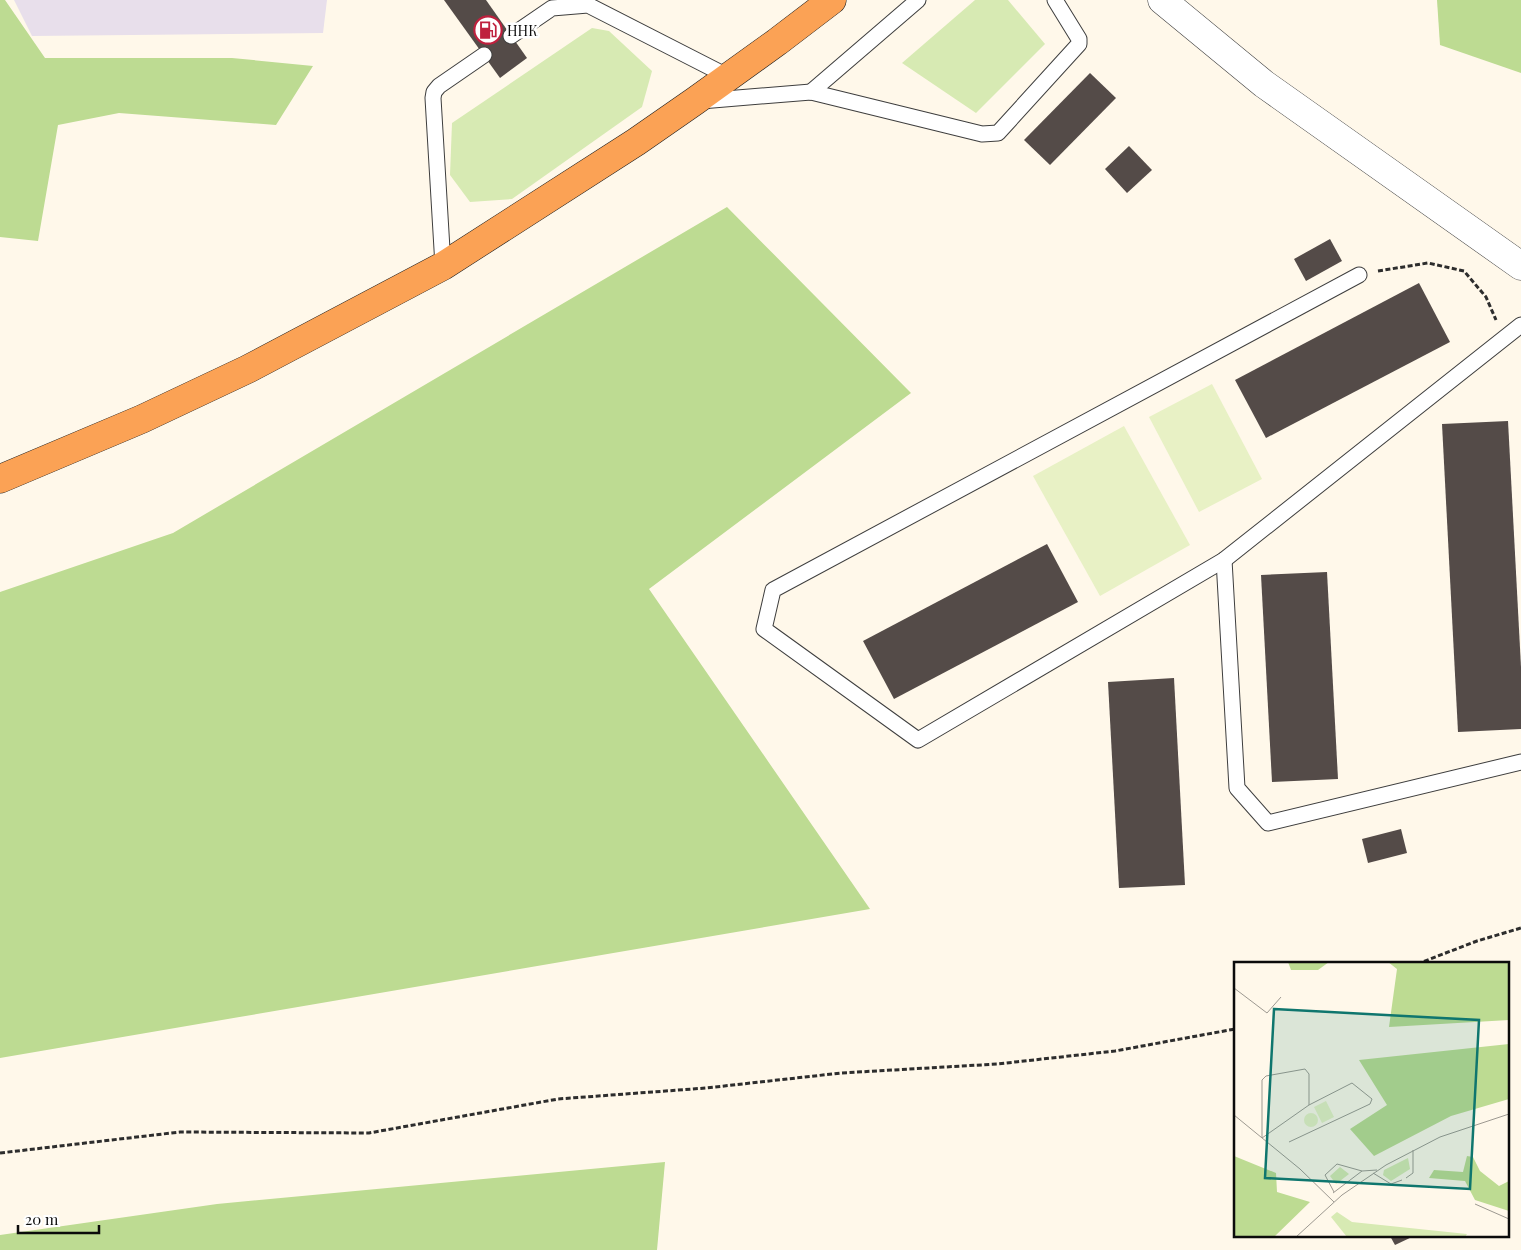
<svg xmlns="http://www.w3.org/2000/svg" width="1521" height="1250" viewBox="0 0 1521 1250" font-family="'Playfair Display',serif">
	<rect width="100%" height="100%" fill="#fff8ea"/>
	<path fill="#e8dfeb" d="M14 0H327L323 33 32 36Z"/>
	<g fill="#d7eab3">
		<path d="M975 0H1008L1045 44 976 113 902 63Z"/>
		<path d="M592 28 609 31 652 71 642 107 512 199 470 202 450 175 452 123Z"/>
	</g>
	<g fill="#bddb92">
		<path d="M0 0H5L45 58H232L313 66 276 125 119 113 58 125 38 241 0 237Z"/>
		<path d="M1437 0H1521V73L1440 45Z"/>
		<path d="M727 207 911 393 649 589 870 909 0 1058V592L173 533Z"/>
		<path d="M665 1162 657 1250H0V1235L217 1204Z"/>
	</g>
	<g fill="#e8f1c5">
		<path d="M1212 384 1262 479 1199 512 1149 417Z"/>
		<path d="M1124 426 1190 545 1100 596 1033 476Z"/>
	</g>
	<g fill="#544b48">
		<path d="M444 0H486L527 58 500 78Z"/>
		<path d="M1090 73 1116 98 1050 165 1024 140Z"/>
		<path d="M1129 146 1152 170 1127 193 1105 169Z"/>
		<path d="M1330 239 1342 261 1306 281 1294 259Z"/>
		<path d="M1419 283 1450 342 1266 438 1235 380Z"/>
		<path d="M1508 421 1521 667V729L1458 732 1442 424Z"/>
		<path d="M1047 544 1078 602 894 699 863 641Z"/>
		<path d="M1327 572 1338 779 1272 782 1261 575Z"/>
		<path d="M1174 678 1185 885 1119 888 1108 682Z"/>
		<path d="M1401 829 1407 853 1368 863 1362 839Z"/>
		<path d="M1390 1236H1414L1395 1245Z"/>
	</g>
	<g fill="none" stroke-linecap="round" stroke-linejoin="round">
		<g stroke="#3e3e3e" stroke-width="17">
			<g id="service">
				<path d="M511 36 552 8 588 5 729 77"/>
				<path d="M811 92 918 0"/>
				<path d="M701 101 811 92 982 134 998 133 1079 44V39L1055 0"/>
				<path d="M443 266 433 98 434 92 439 86 484 55"/>
				<path d="M1359 275 773 590 764 629 918 740 1224 560 1521 325"/>
				<path d="M1224 560 1237 788 1268 823 1521 762"/>
			</g>
		</g>
		<g stroke="#3e3e3e" stroke-width="29">
			<path id="minor" d="M1162 0 1264 84 1521 266"/>
		</g>
		<g stroke="#1c1c1c" stroke-width="29">
			<path id="trunk" d="M0 479 142 419 248 369 443 266 636 142 695 101 777 42 832 0"/>
		</g>
		<g stroke="#2d2d2d" stroke-width="3" stroke-dasharray="5 2.5" stroke-linecap="butt">
			<path d="M1378 271 1428 263 1464 271 1486 297 1496 320"/>
			<path d="M1417 964 1477 941 1521 928"/>
			<path d="M0 1153 180 1132 369 1133 558 1099 706 1088 841 1073 997 1064 1115 1051 1235 1029"/>
		</g>
		<use href="#service" stroke="#fff" stroke-width="15"/>
		<use href="#minor" stroke="#fff" stroke-width="28"/>
		<use href="#trunk" stroke="#fba255" stroke-width="28"/>
	</g>
	<defs>
		<g id="fuel-ring" transform="scale(1.4375)"><circle r="9.5" fill="#fff" stroke="#bf203e" stroke-width="1.5"/><path d="M-5.5-6h7V0h2V4h1.3V-2.5L3-4.5l.8-.8L6-3V5H2.5V1h-1V6h-7ZM-4.2-4.7v3.2H.2V-4.7Z" fill="#bf203e"/></g>
	</defs>
	<g fill-rule="evenodd">
		<use href="#fuel-ring" x="488" y="30"/>
	</g>
	<g text-anchor="middle" dominant-baseline="central" stroke-width="5" stroke-linejoin="round" paint-order="stroke">
		<g font-size="14" fill="#0b0b0b" stroke="#fff" text-anchor="start">
			<text x="507" y="30">ННК</text>
		</g>
	</g>
	<g transform="translate(1234 962)">
		<rect width="275" height="275" fill="#fff8ea"/>
		<path d="M174 196 176 207 157 219 149 213 150 208ZM106 205 115 212 102 222 96 214ZM103 250 118 260 233 272 231 275H113L97 255Z" fill="#d7eab3"/>
		<path d="M54 0H95L84 8H57ZM154 0H275V58L155 65 163 7ZM275 82V137L217 154 140 194 116 167 153 143 125 98ZM0 194 42 211 43 230 76 240 40 275H0ZM233 194 239 195 246 209 265 224 275 219V249L241 238 231 219 195 216 200 208 229 210Z" fill="#bddb92"/>
		<path d="M92 139 100 155 88 161 80 145ZM70 158a7 7 0 1 1 14 0a7 7 0 1 1-14 0Z" fill="#e8f1c5"/>
		<path fill="none" stroke="#9d9991" stroke-width="1" d="M0 26 33 51 47 35M0 153 66 207 100 240M28 176 75 143 118 121 138 137 136 142 55 180M28 176V118L32 114 71 107 75 112V143M139 211 157 222 168 218M172 216 179 211V188M100 230 91 213 103 202 128 209 143 208M99 231 128 209M241 242 275 257M62 275 108 233 152 203 206 175 275 152"/>
		<path fill="#0f766e" fill-opacity="0.15" stroke="#0f766e" stroke-width="2.5" d="M40 47 245 58 236 227 31 216Z"/>
		<rect width="275" height="275" fill="none" stroke="#0b0b0b" stroke-width="2.5"/>
	</g>
	<path d="M18 1225v8h81v-8" fill="none" stroke="#0b0b0b" stroke-width="2.5"/>
	<text x="25" y="1225" font-size="15" fill="#0b0b0b" stroke="#ffffff" stroke-width="4" paint-order="stroke">20 m</text>
</svg>
